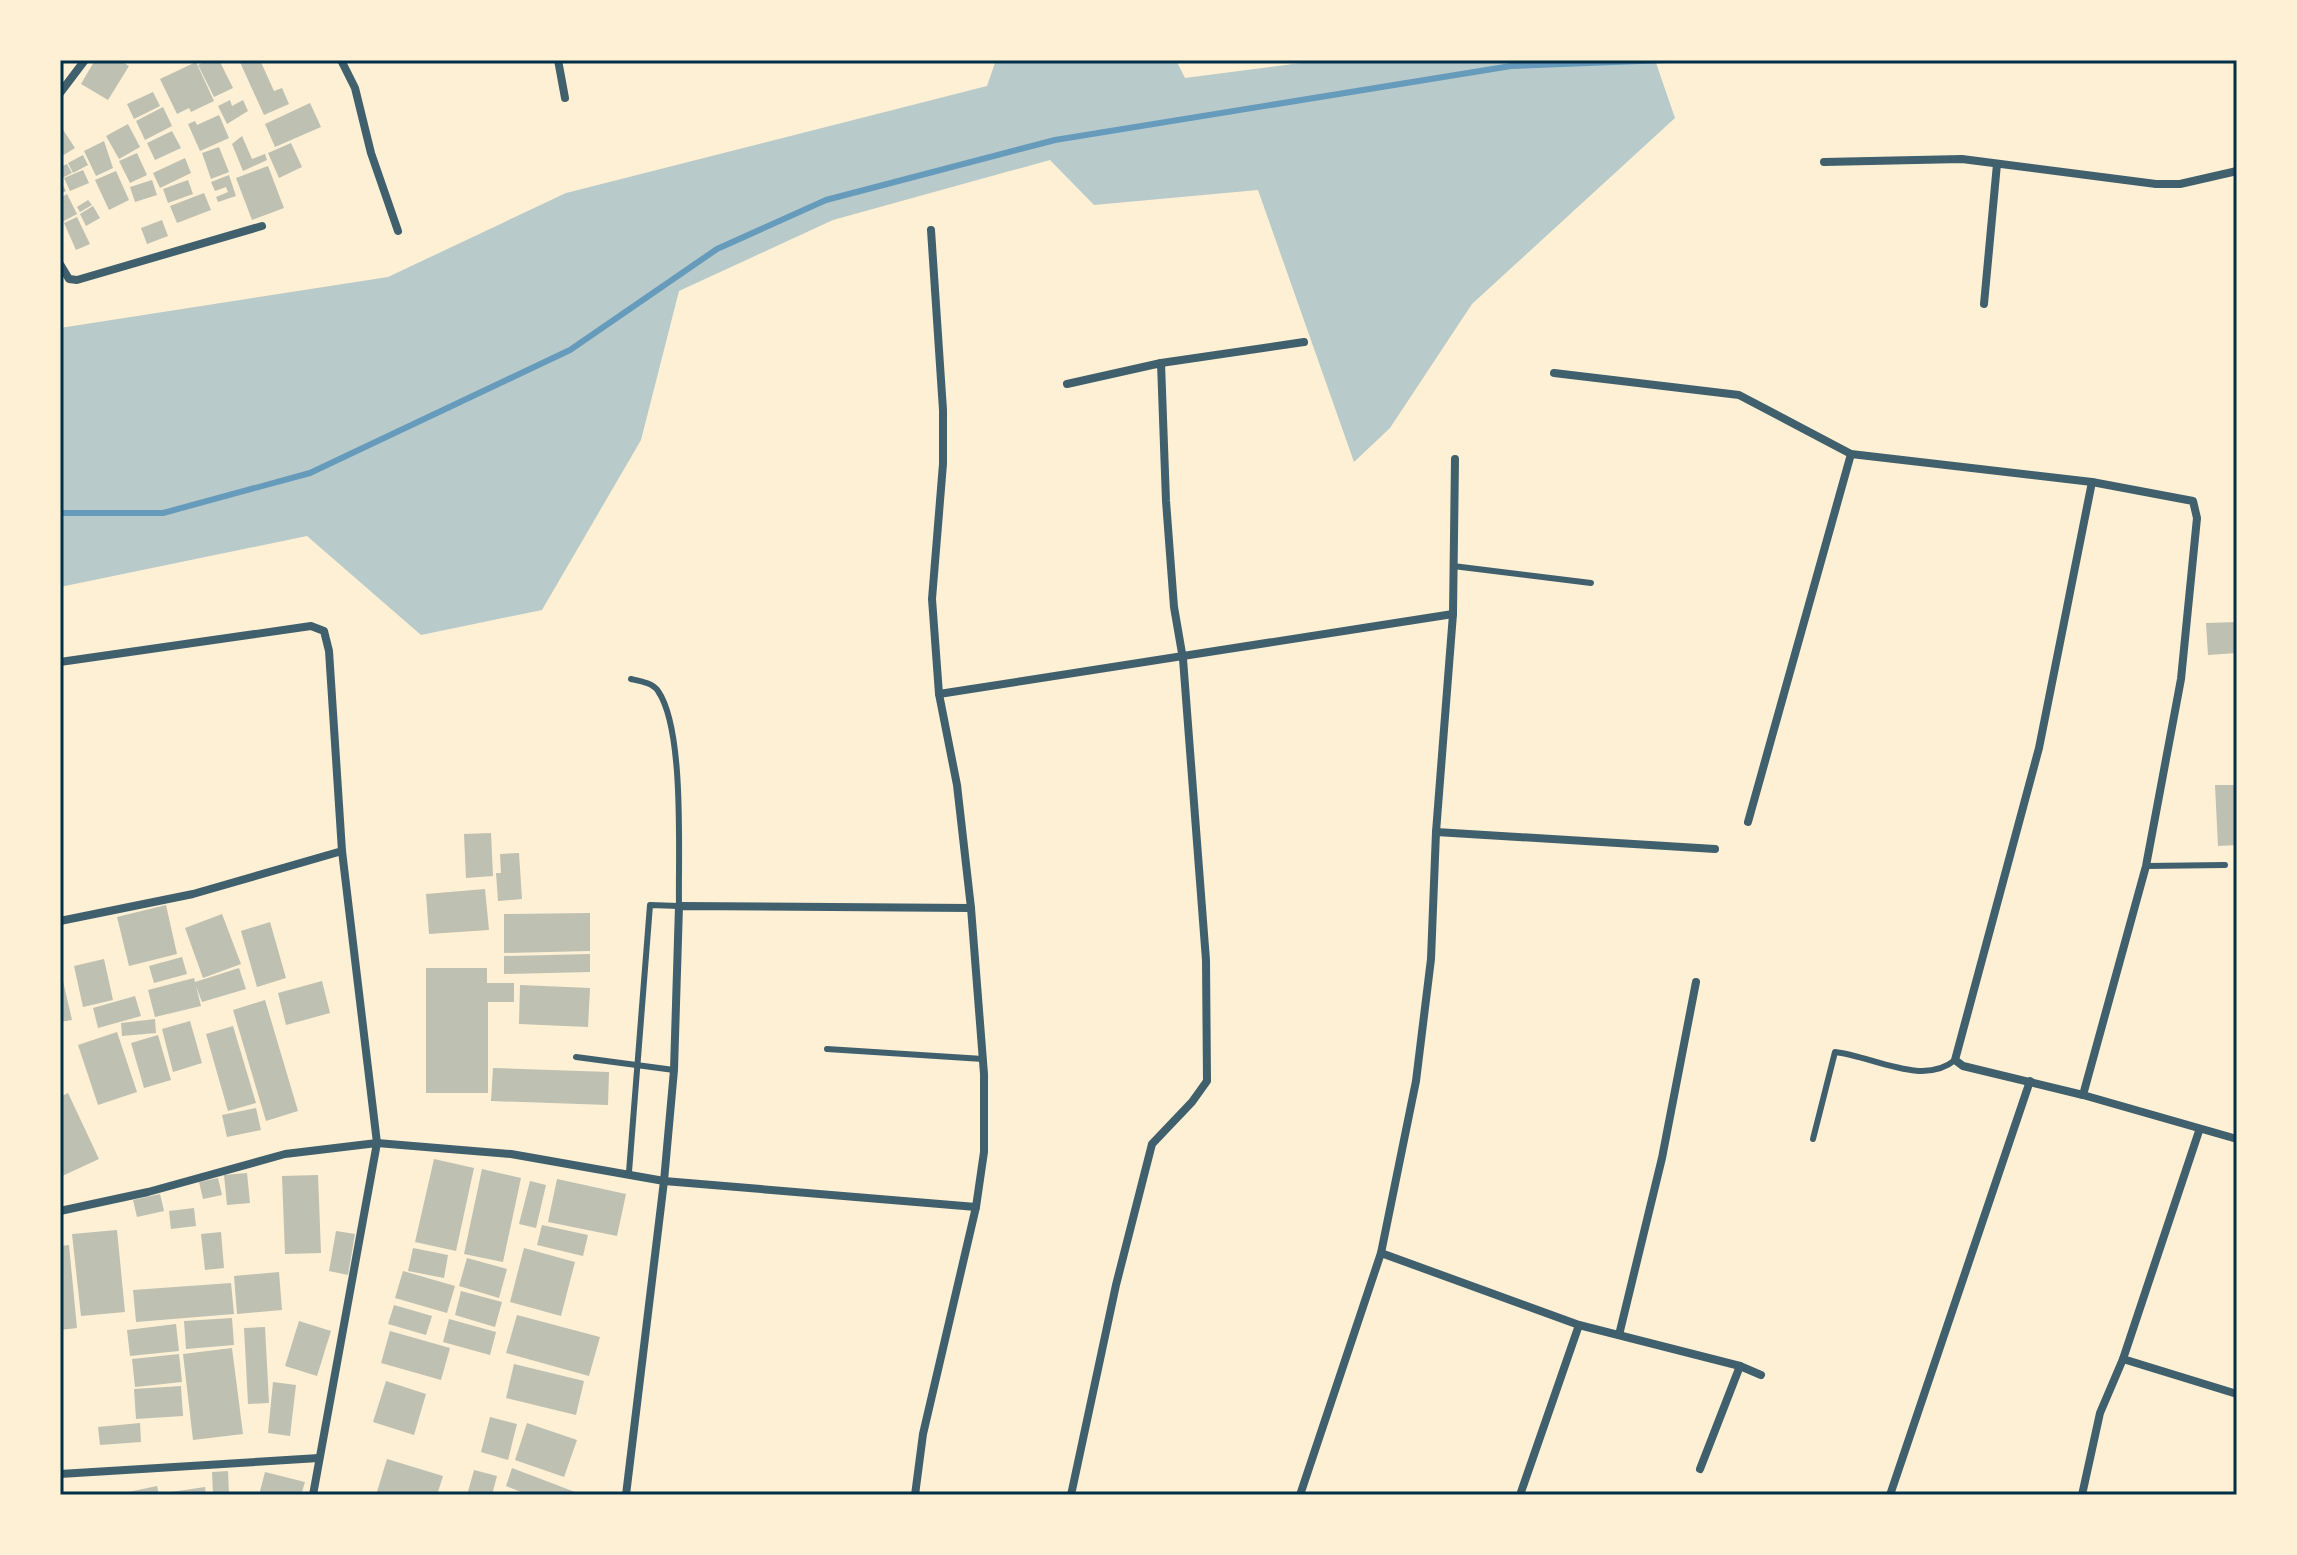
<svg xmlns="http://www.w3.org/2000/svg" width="2297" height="1555" viewBox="0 0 2297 1555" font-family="'Source Sans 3',sans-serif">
	<rect width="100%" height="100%" fill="#fdf0d5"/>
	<path fill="#b9caca" d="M996 60H1176L1185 78 1323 60H1655L1675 118 1472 304 1390 428 1354 462 1258 190 1094 205 1050 160 833 220 679 291 641 440 542 610 421 635 307 536 60 587V328L388 277 566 193 987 86Z"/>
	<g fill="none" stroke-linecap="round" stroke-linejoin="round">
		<path stroke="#669bbc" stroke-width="6" d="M60 513H163L310 473 570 350 717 249 826 200 1055 140 1511 66 1666 60"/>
	</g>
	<g fill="#bec0b2">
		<path d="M95 60H119L129 66 108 100 81 84Z"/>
		<path d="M208 60H219L233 88 214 97 198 65Z"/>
		<path d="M239 60H260L274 91 282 88 289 104 264 115Z"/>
		<path d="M196 62 214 101 191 112 189 108 177 114 160 79Z"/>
		<path d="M153 92 160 106 134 119 127 104Z"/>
		<path d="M230 100 232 106 243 100 248 111 227 124 218 106Z"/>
		<path d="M310 103 321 127 275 147 265 124Z"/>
		<path d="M163 107 172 126 145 140 136 121Z"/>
		<path d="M219 115 229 138 200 151 188 124 195 121 197 125Z"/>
		<path d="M128 124 140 147 119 159 106 136Z"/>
		<path d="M60 125 75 148 62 156 60 152Z"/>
		<path d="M172 131 181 148 155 160 147 143Z"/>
		<path d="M242 136 252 159 265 154 267 160 243 171 232 144Z"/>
		<path d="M104 141 113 168 96 176 84 151Z"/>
		<path d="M291 143 302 167 279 178 268 153Z"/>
		<path d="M219 147 229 172 211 179 202 153Z"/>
		<path d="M137 153 147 175 130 183 119 161Z"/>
		<path d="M83 155 88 165 73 173 68 163Z"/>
		<path d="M185 158 191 173 160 188 153 173Z"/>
		<path d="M67 164 72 173 60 179 66 191 60 194V167Z"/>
		<path d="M268 166 284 208 252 220 236 178Z"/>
		<path d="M83 170 89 183 70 191 64 178Z"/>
		<path d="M116 171 129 200 109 210 95 180Z"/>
		<path d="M229 175 236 196 218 202 216 197 228 192 226 187 215 191 211 182Z"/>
		<path d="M152 180 157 195 135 202 130 187Z"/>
		<path d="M188 180 193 194 168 203 163 189Z"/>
		<path d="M204 193 211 210 177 223 170 206Z"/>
		<path d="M67 194 77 214 62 222 60 198Z"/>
		<path d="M88 200 92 205 80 212 77 207Z"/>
		<path d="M93 206 100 218 86 226 80 214Z"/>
		<path d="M77 217 90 244 76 250 64 223Z"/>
		<path d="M162 220 168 236 147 244 141 228Z"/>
		<path d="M2237 622V653L2208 655 2206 623Z"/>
		<path d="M2215 785H2237V845L2218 846Z"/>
		<path d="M491 833 493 876 466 878 464 834Z"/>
		<path d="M519 853 522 899 498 901 496 873H501L500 854Z"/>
		<path d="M485 889 489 930 429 934 426 894Z"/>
		<path d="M166 905 177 954 129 966 117 917Z"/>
		<path d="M590 913V951L504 953V914Z"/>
		<path d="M222 914 241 964 203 978 185 928Z"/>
		<path d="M270 922 286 978 257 987 241 931Z"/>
		<path d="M590 954V972L504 974V956Z"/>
		<path d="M182 957 187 974 154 983 149 966Z"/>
		<path d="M104 959 113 1000 83 1007 74 966Z"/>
		<path d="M60 968 72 1020 60 1022Z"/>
		<path d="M239 968 246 989 202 1002 196 986 201 1006 155 1017 148 990 194 978 195 982Z"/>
		<path d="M426 968H487V983H514V1002H488V1093H426Z"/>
		<path d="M322 981 330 1013 286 1025 278 993Z"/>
		<path d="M520 985 590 988 588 1027 519 1024Z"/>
		<path d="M135 996 141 1016 98 1028 93 1008Z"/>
		<path d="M265 1000 298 1111 266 1121 233 1010Z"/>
		<path d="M155 1019 156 1033 122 1036 121 1023Z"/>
		<path d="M190 1021 202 1063 173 1072 162 1029Z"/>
		<path d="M233 1026 256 1103 228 1111 206 1034Z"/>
		<path d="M117 1032 137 1092 98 1105 78 1045Z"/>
		<path d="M158 1035 171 1080 144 1088 131 1043Z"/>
		<path d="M493 1068 609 1072 608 1105 491 1101Z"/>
		<path d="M68 1093 99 1159 60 1177V1097Z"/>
		<path d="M256 1108 261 1130 227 1137 222 1115Z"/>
		<path d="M434 1159 474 1168 456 1251 415 1242Z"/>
		<path d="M482 1169 521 1178 503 1262 464 1254Z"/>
		<path d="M247 1173 250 1203 227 1205 224 1175Z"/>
		<path d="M318 1175 321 1253 285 1254 282 1176Z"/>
		<path d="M218 1178 222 1195 203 1199 199 1182Z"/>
		<path d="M557 1179 626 1194 617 1236 548 1222Z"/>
		<path d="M530 1181 546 1185 536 1228 519 1224Z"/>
		<path d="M160 1194 164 1211 137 1217 133 1200Z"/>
		<path d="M194 1208 196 1226 171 1229 169 1211Z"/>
		<path d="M542 1225 588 1235 583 1256 537 1245Z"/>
		<path d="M117 1230 125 1312 81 1316 72 1234Z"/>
		<path d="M336 1231 355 1234 348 1275 329 1271Z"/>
		<path d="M221 1232 224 1268 205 1270 201 1234Z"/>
		<path d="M69 1245 77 1328 60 1330V1246Z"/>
		<path d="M413 1248 448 1255 444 1278 408 1271Z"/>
		<path d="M524 1248 575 1262 561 1316 510 1302Z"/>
		<path d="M467 1258 507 1269 499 1298 459 1286Z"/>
		<path d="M403 1271 455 1286 447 1313 395 1298Z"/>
		<path d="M279 1272 282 1310 237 1314 234 1276Z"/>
		<path d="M231 1283 234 1314 136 1322 133 1290Z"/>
		<path d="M461 1291 502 1302 495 1327 455 1315Z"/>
		<path d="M394 1305 432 1316 426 1335 388 1324Z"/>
		<path d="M517 1315 600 1337 589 1376 506 1353Z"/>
		<path d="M232 1318 234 1345 186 1349 184 1321Z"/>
		<path d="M449 1319 496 1332 490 1355 443 1342Z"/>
		<path d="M299 1321 331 1331 317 1376 285 1366Z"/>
		<path d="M176 1324 179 1351 130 1356 127 1330Z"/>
		<path d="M265 1327 269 1403 248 1404 244 1328Z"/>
		<path d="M390 1331 450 1348 441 1380 381 1363Z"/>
		<path d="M232 1348 243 1434 193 1440 183 1354Z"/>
		<path d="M179 1354 182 1382 135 1387 132 1359Z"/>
		<path d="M514 1364 584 1381 576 1415 506 1398Z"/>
		<path d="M386 1381 426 1394 414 1435 373 1422Z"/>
		<path d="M273 1382 296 1385 290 1436 268 1433Z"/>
		<path d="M181 1386 183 1416 136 1419 134 1389Z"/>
		<path d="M490 1417 517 1424 508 1460 481 1452Z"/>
		<path d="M140 1423 141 1442 100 1445 98 1427Z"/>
		<path d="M527 1423 577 1440 564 1477 515 1460Z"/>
		<path d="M387 1459 443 1476 437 1495H376Z"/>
		<path d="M512 1468 583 1495H528L506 1486Z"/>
		<path d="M474 1470 497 1476 492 1495H467Z"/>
		<path d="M228 1471 229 1495H213L212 1472Z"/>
		<path d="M265 1472 305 1482 301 1495H259Z"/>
		<path d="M157 1486 159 1495H119V1494Z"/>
		<path d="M205 1487 206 1495H171V1492Z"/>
	</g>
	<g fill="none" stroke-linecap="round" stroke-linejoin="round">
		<g stroke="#3f606c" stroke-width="6">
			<path d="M1453 566 1591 583"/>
			<path d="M2146 866 2225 865"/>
			<path d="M827 1049 983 1059"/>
			<path d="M576 1057 674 1070"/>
			<path d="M1813 1139 1835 1052C1872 1056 1923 1087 1955 1060"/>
			<path d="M629 1172 650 905 679 906C678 856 685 730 658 691 653 683 640 681 631 679"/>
		</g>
		<g stroke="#3f606c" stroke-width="8">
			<path d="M341 60 355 88 371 153 398 231"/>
			<path d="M558 60 565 98"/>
			<path d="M60 93 85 60"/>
			<path d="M1824 162 1962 159 2156 184H2180L2237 171"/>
			<path d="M60 264 69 279 77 280 262 226"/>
			<path d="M1984 304 1997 164"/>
			<path d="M1161 363 1304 342"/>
			<path d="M1554 373 1739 395 1851 454 2092 482 2193 501 2197 518 2181 679 2146 866 2083 1095"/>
			<path d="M1067 384 1161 363 1166 501 1174 607 1183 659 1206 960 1207 1081 1192 1102 1152 1144 1116 1285 1071 1495"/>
			<path d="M2092 482 2039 748 1955 1060 1963 1066 2083 1095 2237 1139"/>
			<path d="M60 662 311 626 324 631 329 651 342 851 377 1143 313 1495"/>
			<path d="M939 694 1453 614"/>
			<path d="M1748 822 1851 454"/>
			<path d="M1436 832 1715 849"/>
			<path d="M60 921 193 894 342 851"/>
			<path d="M60 1211 148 1192 285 1154 377 1143 511 1154 664 1181 976 1207"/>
			<path d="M1381 1253 1579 1325 1740 1366 1761 1375"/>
			<path d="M1619 1335 1662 1158 1696 982"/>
			<path d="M2123 1359 2237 1394"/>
			<path d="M1700 1469 1740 1366"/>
			<path d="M60 1474 319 1458"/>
			<path d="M626 1495 664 1181 674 1070 679 906 971 908"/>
			<path d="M915 1495 923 1434 976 1207 984 1152V1074L971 908 957 785 939 694 932 599 943 464V410L931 230"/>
			<path d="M1300 1495 1381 1253 1416 1081 1431 959 1436 832 1453 614 1455 459"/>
			<path d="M1520 1495 1579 1325"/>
			<path d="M1890 1495 2030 1081"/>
			<path d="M2082 1495 2100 1413 2123 1359 2199 1131"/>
		</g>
	</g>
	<rect width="2297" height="1555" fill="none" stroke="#fdf0d5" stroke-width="124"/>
	<rect x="62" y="62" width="2173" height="1431" fill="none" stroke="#003049" stroke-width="3"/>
</svg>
